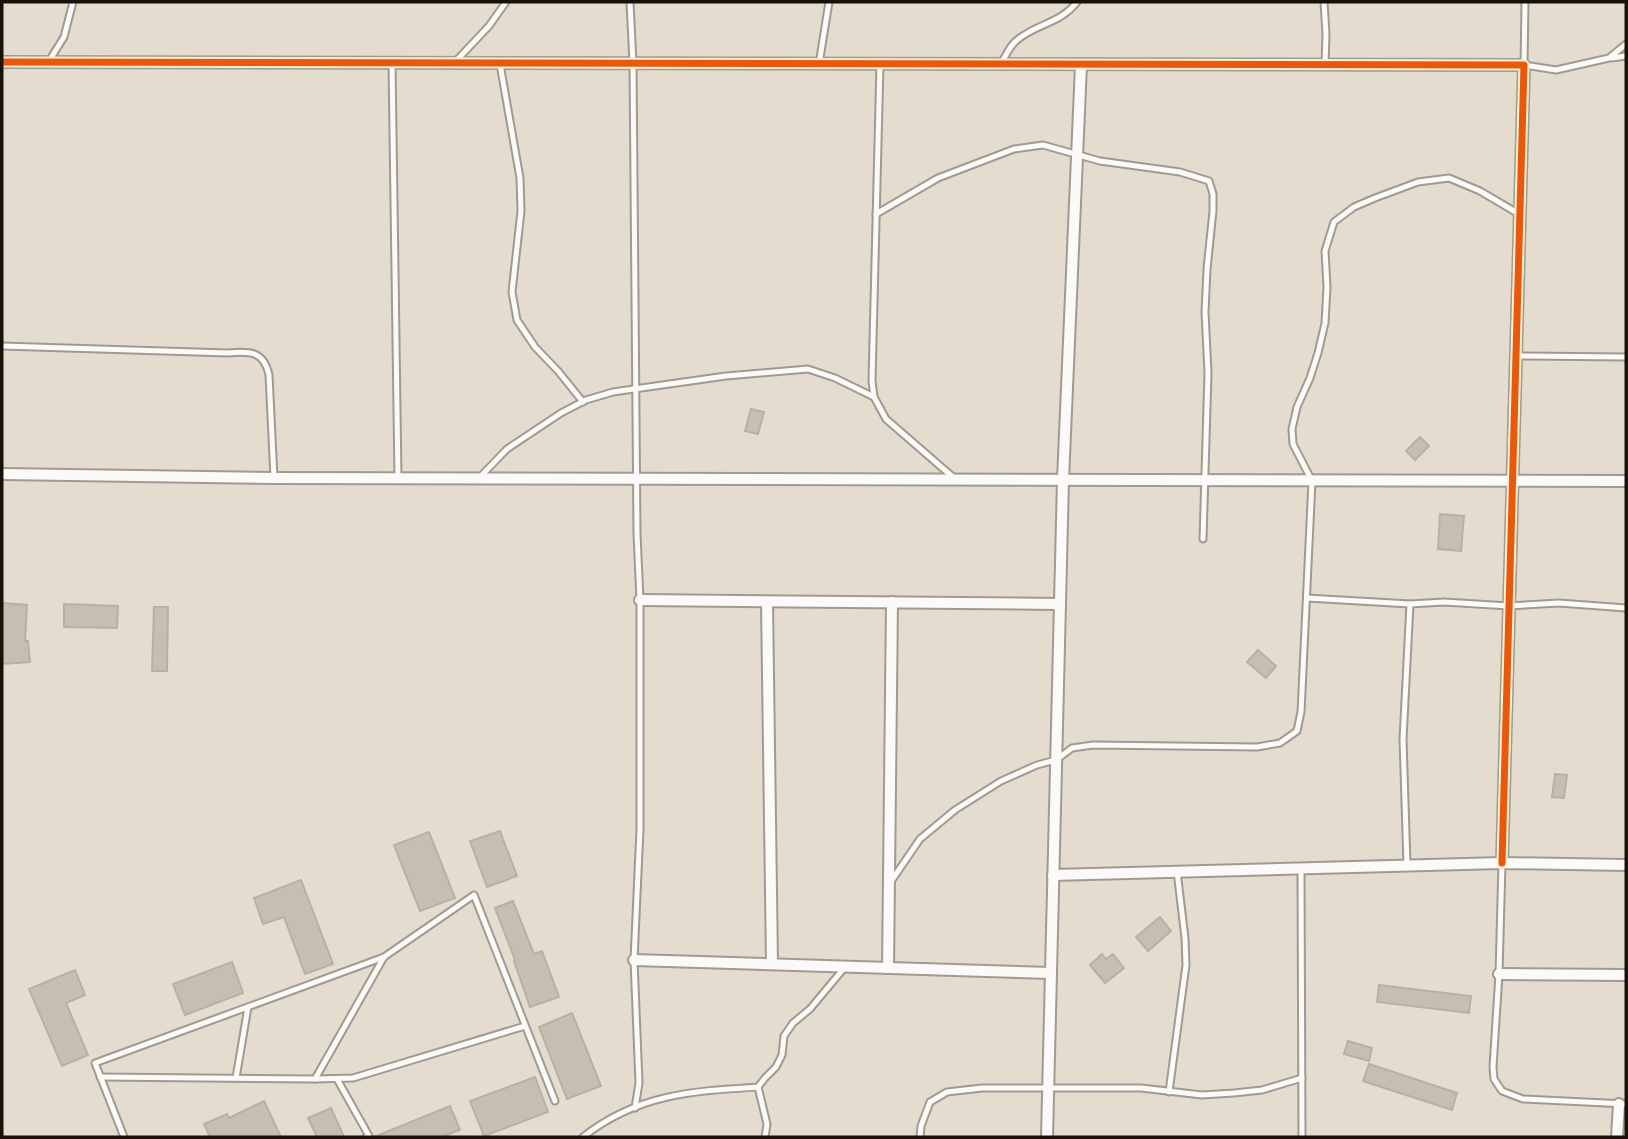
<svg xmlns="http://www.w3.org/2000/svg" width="1628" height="1139" viewBox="0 0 1628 1139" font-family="'Golos Text',sans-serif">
	<rect width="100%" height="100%" fill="#e4dcce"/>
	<g fill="#c7bdb1" stroke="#b8b0a6" stroke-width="2">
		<path d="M751 409 764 412 758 434 745 431Z"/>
		<path d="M1420 437 1429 446 1415 460 1406 451Z"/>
		<path d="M1440 514 1464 516 1461 551 1438 549Z"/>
		<path d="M2 603 27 605 25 641H28L30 662 2 664Z"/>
		<path d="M64 604 118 606 117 628 64 627Z"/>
		<path d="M154 607H168L167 671H152Z"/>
		<path d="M1258 650 1276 666 1266 678 1247 662Z"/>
		<path d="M1555 774 1567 775 1564 798 1552 797Z"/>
		<path d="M500 831 517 876 487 887 470 841Z"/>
		<path d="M429 832 455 898 420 911 394 845Z"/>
		<path d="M301 880 333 964 305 974 284 917 263 924 254 898Z"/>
		<path d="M513 901 534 954 542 951 559 997 530 1007 514 961 515 960 495 908Z"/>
		<path d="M1160 917 1171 931 1148 951 1136 937Z"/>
		<path d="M1102 954 1106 959 1113 954 1124 968 1105 983 1090 965Z"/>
		<path d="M232 962 243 993 185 1015 173 984Z"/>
		<path d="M75 970 85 995 66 1003 88 1055 62 1066 29 989Z"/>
		<path d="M1379 985 1471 996 1469 1013 1377 1002Z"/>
		<path d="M572 1013 601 1086 567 1099 539 1027Z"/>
		<path d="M1348 1041 1372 1048 1369 1061 1344 1054Z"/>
		<path d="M1369 1064 1457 1093 1452 1110 1363 1081Z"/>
		<path d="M535 1077 548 1112 484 1136 470 1101Z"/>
		<path d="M264 1101 281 1137H210L204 1124 227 1114 229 1118Z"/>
		<path d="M450 1106 460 1130 441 1137H374Z"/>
		<path d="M331 1108 344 1137H317L308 1118Z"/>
	</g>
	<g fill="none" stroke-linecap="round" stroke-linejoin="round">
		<g stroke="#a09a8f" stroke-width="9">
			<g id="service">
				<path d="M630 2 633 63 637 534 640 600V829L634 960 639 1083 635 1108"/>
				<path d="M1324 2 1326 34 1325 65"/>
				<path d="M1525 2 1524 65 1556 70 1609 58 1626 44"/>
				<path d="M1612 58 1626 56"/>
				<path d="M49 61 64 37 73 2"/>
				<path d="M392 62 398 479"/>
				<path d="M455 62 489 26 506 2"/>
				<path d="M500 64 520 178 521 211 512 292 517 320 535 347 558 371 583 402"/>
				<path d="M819 64 829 2"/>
				<path d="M880 64 872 381 874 397 886 419 954 478"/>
				<path d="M1001 64C1005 57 1009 47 1016 41 1036 23 1059 25 1077 2"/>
				<path d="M876 214 938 178 1014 149 1043 145 1100 161 1180 172 1209 181 1213 194V211L1207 269 1205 312 1208 373 1203 539"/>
				<path d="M2 346 228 353C250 351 264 351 269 375L274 478"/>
				<path d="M1516 356 1626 357"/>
				<path d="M480 477 507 449 561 413 586 400 613 392 726 376 808 369 835 378 874 397"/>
				<path d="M1307 598 1410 604 1444 602 1509 606 1559 603 1626 608"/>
				<path d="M1502 863 1499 974 1493 1067 1494 1079 1502 1091 1523 1099 1626 1104"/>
				<path d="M1407 865 1403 739 1410 604"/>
				<path d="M1301 868 1302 1137"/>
				<path d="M892 880 920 839 955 810 1001 781 1037 765 1056 760 1072 748 1093 745 1257 747 1280 743 1297 731 1301 712 1312 481 1293 444 1292 429 1297 407 1310 378 1318 353 1325 323 1327 287 1325 251 1334 222 1354 207 1375 198 1418 182 1449 178 1480 191 1519 214"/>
				<path d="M100 1077 315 1079 353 1078 525 1026"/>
				<path d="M236 1078 248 1007"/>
				<path d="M315 1079 384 957"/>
				<path d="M337 1079 369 1136 366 1137"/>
				<path d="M1169 1092 1186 965 1185 938 1177 871"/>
				<path d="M124 1137 95 1063 384 957 474 895 555 1101"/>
				<path d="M583 1137C637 1094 693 1091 758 1087"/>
				<path d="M765 1137 767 1124 758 1087 765 1078 776 1067 782 1055 784 1036 793 1023 810 1009 845 967"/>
				<path d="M920 1137 921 1126 930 1102 947 1092 982 1088H1141L1202 1095 1234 1093 1262 1090 1302 1078"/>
			</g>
		</g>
		<g stroke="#a09a8f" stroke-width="14">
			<g id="minor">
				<path d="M2 62 1524 65 1502 863"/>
				<path d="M2 474 274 478 1626 481"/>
				<path d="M640 600 1060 604"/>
				<path d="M767 602 772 964"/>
				<path d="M1053 875 1502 863 1626 865"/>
				<path d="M634 960 1051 973"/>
				<path d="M888 968 892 602"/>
				<path d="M1499 974 1626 975"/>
				<path d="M1047 1137 1063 480 1081 65"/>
				<path d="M1617 1137 1619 1104"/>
			</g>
		</g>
		<use href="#service" stroke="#fbfaf8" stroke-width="5"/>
		<use href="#minor" stroke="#fbfaf8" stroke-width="10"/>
		<g stroke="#fcedd1" stroke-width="11">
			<path id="cycleway" d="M2 62 1524 65 1502 863"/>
		</g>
		<use href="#cycleway" stroke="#e8590c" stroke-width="7"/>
	</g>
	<rect width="1628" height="1139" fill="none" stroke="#171108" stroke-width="7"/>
</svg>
